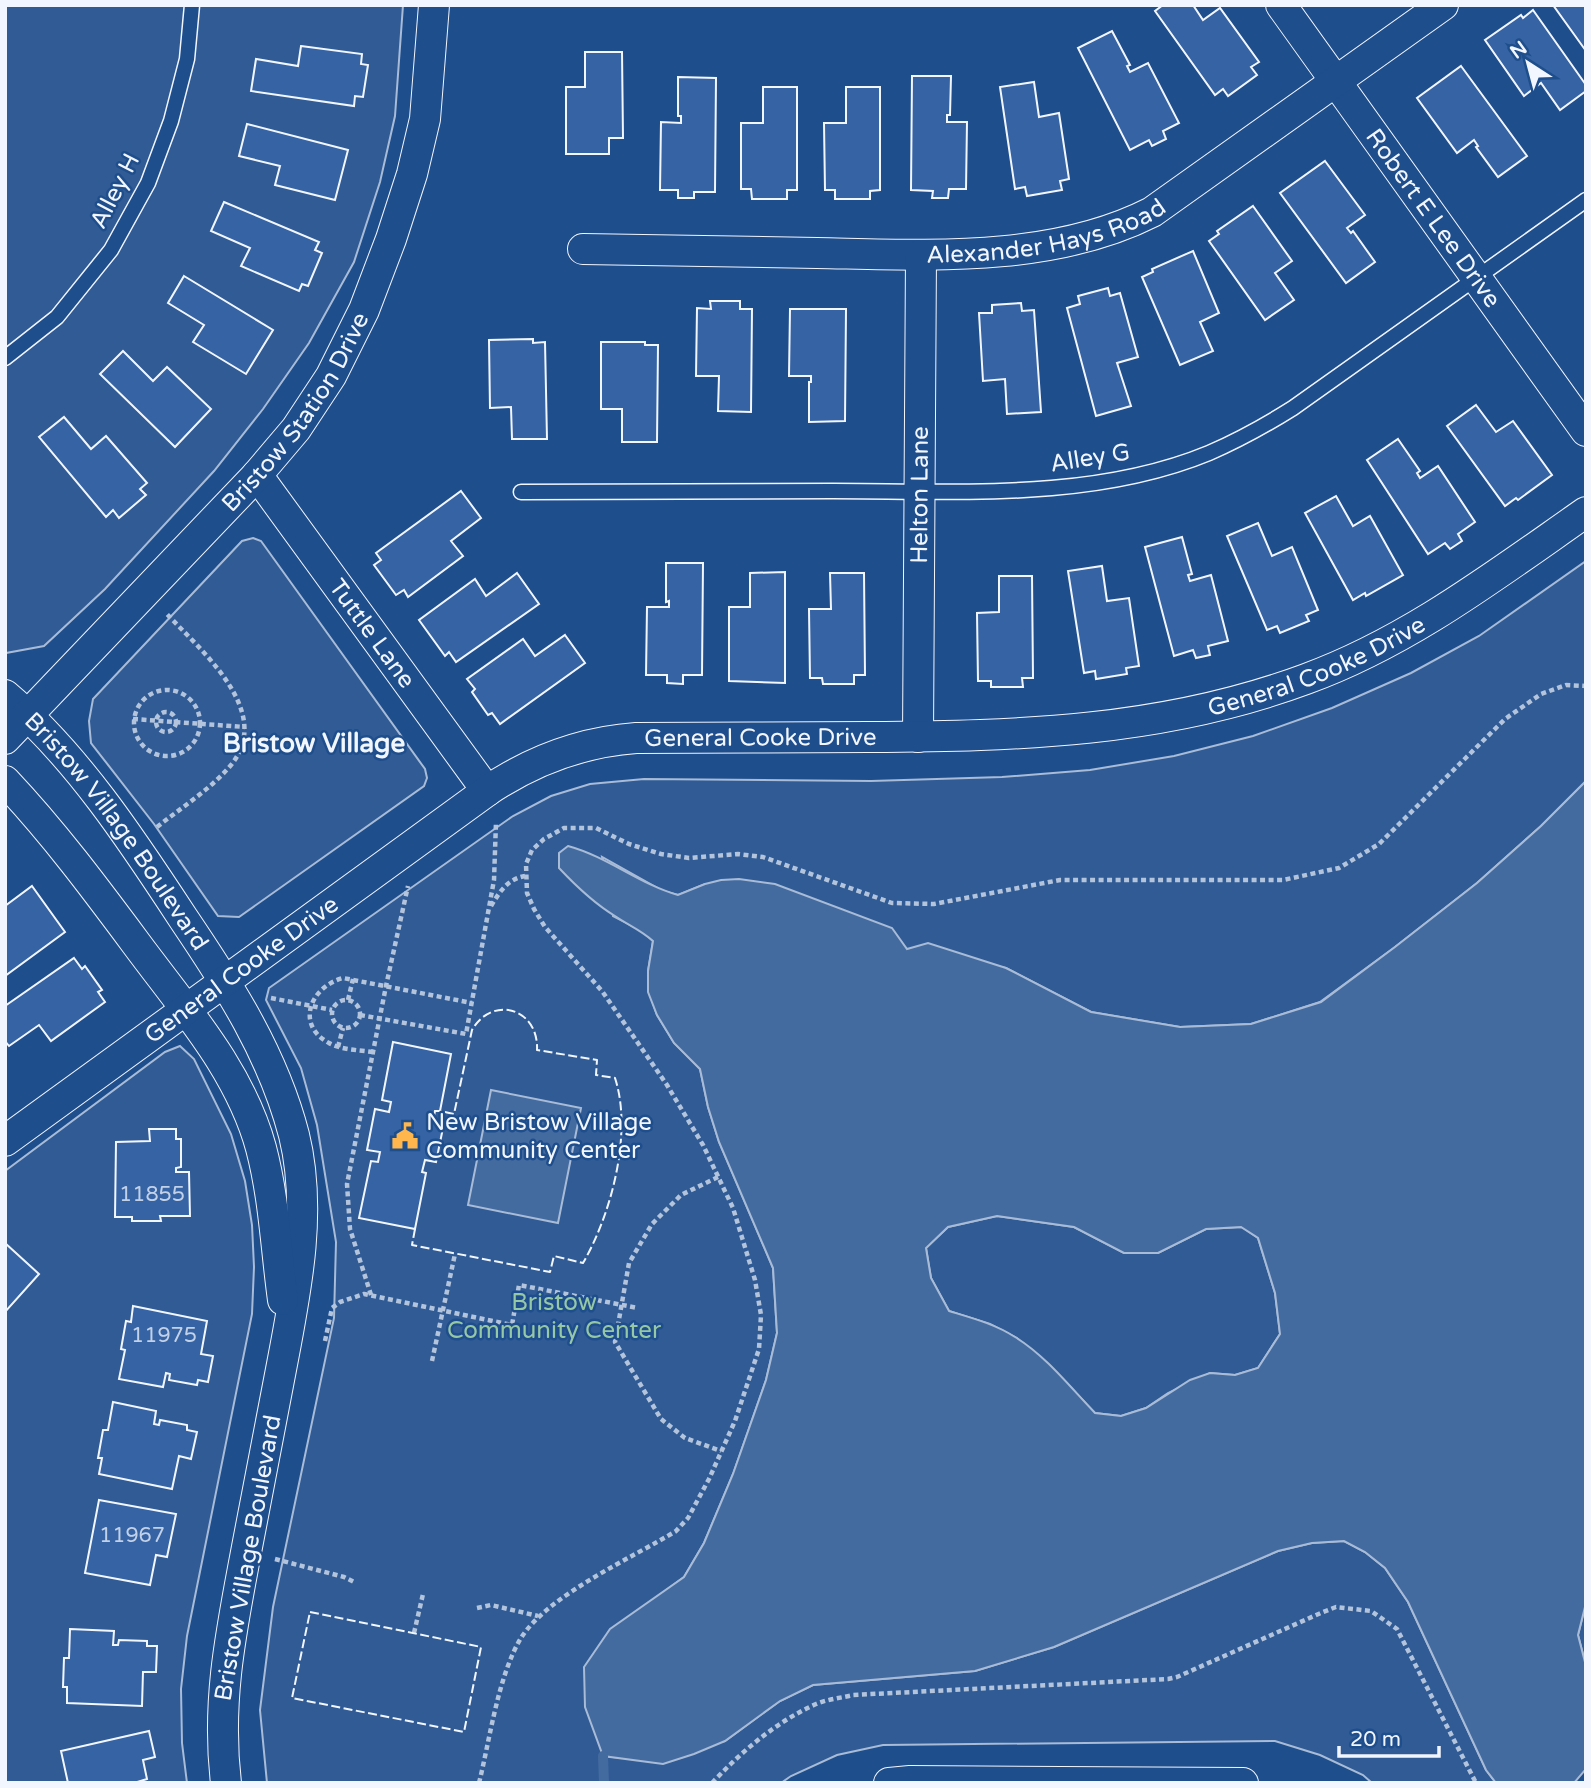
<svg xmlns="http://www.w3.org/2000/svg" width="1591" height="1788" viewBox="0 0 1591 1788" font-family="'Varela Round',sans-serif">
	<rect width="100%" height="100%" fill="#1f4e8c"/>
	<g fill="#305b95" stroke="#a8bbd7" stroke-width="2">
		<path d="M5 5H403L395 116 380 182 354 262 309 343 263 409 214 471 105 589 44 646 6 653Z"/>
		<path d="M253 538 261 541 425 769 427 778 424 786 239 917 218 916 154 824 91 743 89 721 93 699 242 541Z"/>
		<path d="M1586 561V781L1541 826 1477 883 1395 947 1320 1002 1251 1024 1180 1027 1091 1012 1006 968 907 949 705 884 678 895 663 891 602 857 613 916 642 931 653 941 648 971 649 992 657 1015 674 1043 700 1069 708 1107 719 1142 773 1268 777 1333 766 1380 733 1474 704 1543 684 1577 650 1602 603 1756 634 1759 725 1741 780 1701 813 1685 975 1671 1054 1647 1278 1551 1312 1543 1344 1541 1365 1552 1385 1568 1408 1602 1486 1770 1496 1783H1372L1363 1775 1320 1755 1275 1741 883 1745 837 1755 791 1776 781 1783H267L260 1710 273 1607 334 1318 336 1242 317 1125 301 1068 266 1000 269 988 513 816 551 796 590 784 644 779 871 781 1002 777 1090 770 1174 756 1253 736 1332 708 1411 673 1479 636Z"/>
		<path d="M180 1046 194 1059 231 1134 245 1181 252 1225 254 1267 252 1314 187 1636 181 1689 182 1743 187 1783H5V1171L165 1052Z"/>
		<path d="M997 1216 1074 1227 1124 1253H1158L1206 1229 1242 1227 1258 1238 1275 1293 1280 1334 1258 1368 1235 1375 1210 1373 1168 1393 1146 1408 1121 1416 1095 1413 1056 1372 1017 1338 990 1324 949 1311 931 1278 926 1248 948 1227Z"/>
		<path d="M1586 1603V1666L1578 1635Z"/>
	</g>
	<g fill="#446ba0" stroke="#a8bbd7" stroke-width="2" fill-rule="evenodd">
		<path d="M1586 781V1603L1578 1635 1586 1666V1769L1574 1783H1496L1486 1770 1408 1602 1385 1568 1365 1552 1344 1541 1312 1543 1278 1551 1054 1647 975 1671 813 1685 780 1701 725 1741 694 1754 663 1764 603 1756 585 1707 584 1667 610 1629 684 1577 704 1543 733 1474 766 1380 777 1333 773 1268 719 1142 708 1107 700 1069 674 1043 657 1015 648 992V971L653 941C641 930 628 925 615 916 595 904 575 885 559 868V853L568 846C608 857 639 884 678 895L705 884 721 880 739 879 775 884 892 928 907 949 928 943 1006 968 1091 1012 1180 1027 1251 1024 1321 1002 1395 947 1477 883 1541 826ZM997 1216 1074 1227 1124 1253H1158L1206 1229 1241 1227 1258 1238 1275 1293 1280 1334 1258 1368 1235 1375 1210 1373 1190 1380 1146 1408 1121 1416 1095 1413C1070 1387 1046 1356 1015 1337 995 1324 972 1318 949 1311L931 1278 926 1248 948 1227Z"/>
		<path d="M491 1090 581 1108 558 1223 468 1205Z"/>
	</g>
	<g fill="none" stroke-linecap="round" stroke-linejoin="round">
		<path stroke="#446ba0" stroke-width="10" d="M603 1756 604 1783"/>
	</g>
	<g fill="#3563a3" stroke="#f2f6ff" stroke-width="2">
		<path d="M1163 5H1193L1203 20 1220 8 1259 62 1251 67 1257 75 1228 96 1223 89 1215 95 1155 11Z"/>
		<path d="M1553 5H1586V51Z"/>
		<path d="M1533 10 1586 85V91L1560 110 1541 83 1524 96 1485 40 1521 15 1523 18Z"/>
		<path d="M1112 31 1130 65 1127 66 1130 72 1148 63 1179 123 1163 131 1166 139 1152 146 1149 140 1130 150 1078 48Z"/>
		<path d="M301 46 362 54 361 64 368 65 363 97 355 96 354 106 251 91 256 59 298 66Z"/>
		<path d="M585 52H622L623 138H609V154H566V87H585Z"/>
		<path d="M1461 66 1527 156 1498 177 1476 147 1478 146 1474 140 1457 153 1417 98Z"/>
		<path d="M912 76H951L950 115H947V122H967L966 189H949L948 198H932L933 191 911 190Z"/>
		<path d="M678 77 716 78 715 192H694V198H678V190H660L661 122 681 123V116H678Z"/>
		<path d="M1034 82 1039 117 1059 113 1069 179 1060 181 1062 190 1027 196 1025 187 1015 189 1000 87Z"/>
		<path d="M763 87H797V190H787V199H752L751 189H741V123H763Z"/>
		<path d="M846 87H880V190L870 191V199H835V190H825L824 123H846Z"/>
		<path d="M247 124 348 150 335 200 275 185 280 166 239 156Z"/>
		<path d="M1325 161 1365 215 1347 228 1351 233 1353 231 1375 262 1346 283 1280 193Z"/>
		<path d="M224 202 319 242 315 250 322 253 308 286 302 284 299 291 241 266 250 248 211 231Z"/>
		<path d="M1253 206 1292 261 1275 273 1294 300 1265 320 1209 241 1219 234 1217 231Z"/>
		<path d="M1193 251 1219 313 1200 322 1213 351 1180 365 1142 277 1153 272 1152 269Z"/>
		<path d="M184 276 273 330 246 374 193 342 204 325 168 303Z"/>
		<path d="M1108 288 1110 296 1120 293 1138 357 1117 363 1131 406 1096 416 1067 308 1080 304 1078 296Z"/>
		<path d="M710 301H740V309H752L751 412 718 411 719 376H696L697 308 711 309Z"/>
		<path d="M1021 303 1022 311 1034 310 1041 412 1007 414 1005 379 983 381 979 313H992V305Z"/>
		<path d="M790 309H846L845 421 809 422V382H811V376H789Z"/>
		<path d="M533 339V343L545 342 547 439H512L511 407 490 408 489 340Z"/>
		<path d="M601 342H645V345H658L657 442H622V409H601Z"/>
		<path d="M123 351 153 381 167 367 211 409 175 447 100 374Z"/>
		<path d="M1476 405 1496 432 1513 421 1552 475 1518 500 1516 498 1505 506 1447 426Z"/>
		<path d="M64 417 91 449 106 436 147 483 140 489 146 495 119 518 113 510 106 517 39 437Z"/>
		<path d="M1398 439 1420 471 1417 473 1420 478 1438 466 1475 522 1458 534 1462 541 1450 549 1445 543 1428 554 1367 460Z"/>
		<path d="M461 491 481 518 451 541 463 556 408 597 404 590 396 595 374 565 381 560 376 553Z"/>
		<path d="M1336 496 1353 526 1370 516 1403 575 1366 596 1365 593 1353 600 1305 513Z"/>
		<path d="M1258 523 1272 556 1292 547 1318 610 1306 615 1309 621 1280 633 1277 626 1267 630 1227 536Z"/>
		<path d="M1182 537 1192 574 1188 575 1190 581 1211 575 1228 641 1208 646 1210 655 1196 658 1193 650 1174 656 1145 547Z"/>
		<path d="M666 563H703L702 675H683V684L667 683V675H646L647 607H669V601L666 602Z"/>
		<path d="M1102 566 1107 601 1129 598 1139 666 1126 668 1127 674 1096 679 1095 671 1084 673 1068 571Z"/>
		<path d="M785 572V683L729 681V607H750V573Z"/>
		<path d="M517 573 539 604 456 662 449 652 445 656 419 620 475 579 486 596Z"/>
		<path d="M830 573H864L865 675H854V684H823L822 678H810L809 609H831Z"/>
		<path d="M999 576H1032L1033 678H1022L1023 687H991V681H978L977 613 999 612Z"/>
		<path d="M565 635 585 663 500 724 492 713 488 715 472 692 475 689 467 679 523 639 535 656Z"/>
		<path d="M32 886 65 932 5 976V906Z"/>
		<path d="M74 958 82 969 85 966 102 990 98 992 105 1002 51 1041 39 1025 9 1046 5 1041V1006Z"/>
		<path d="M393 1042 451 1054 440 1111H435L433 1121 444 1123 436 1162 425 1160 422 1172 426 1173 415 1229 359 1218 371 1161 378 1162 380 1152 367 1150 375 1109 389 1112 391 1102 382 1100Z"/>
		<path d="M149 1129H176V1139H181V1167L176 1168V1172H189L190 1216H160L161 1221H132V1217H115L116 1142 150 1141Z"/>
		<path d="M5 1243 39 1274 5 1312Z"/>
		<path d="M133 1306 207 1321 201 1354 213 1356 208 1382 198 1380 197 1385 169 1380 170 1374 166 1373 163 1387 119 1379 125 1350 121 1349 126 1321 131 1322Z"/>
		<path d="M113 1402 156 1411 154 1424 159 1425 160 1420 187 1425V1430L197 1432 191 1459 179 1456 172 1489 99 1474 102 1458H98L103 1430H108Z"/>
		<path d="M99 1500 176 1514 167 1557 156 1555 150 1585 85 1573Z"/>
		<path d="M70 1629 114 1631 113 1645H118L119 1640 147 1641V1646H157L156 1672H143L142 1706 67 1703V1687H63L64 1658H69Z"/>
		<path d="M149 1731 155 1757 143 1760 147 1779 134 1783H68L61 1751Z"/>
	</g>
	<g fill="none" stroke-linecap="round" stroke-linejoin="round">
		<g stroke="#f2f6ff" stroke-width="17">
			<g id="lane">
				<path d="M5 358 57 317 111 250 148 183 171 121 187 59 192 5"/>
				<path d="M521 492C625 492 729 492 833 491 956 491 1093 501 1209 453 1239 440 1266 425 1293 408L1586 200"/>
			</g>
		</g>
		<g stroke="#f2f6ff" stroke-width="32">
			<g id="street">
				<path id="s1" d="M1281 5 1586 431"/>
				<path id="s2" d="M583 249C661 251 739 252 817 253 927 255 1052 263 1152 212L1443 5"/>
				<path id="s3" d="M257 475 487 791"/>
				<path id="s4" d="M5 695C76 755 132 840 183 918 229 986 273 1054 294 1135 312 1208 297 1286 283 1359 271 1422 259 1484 247 1547 232 1627 216 1700 226 1783"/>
				<path id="s5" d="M918 737 921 255"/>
				<path id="s6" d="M5 739 257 475 296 429 331 376 364 310 391 239 412 174 425 119 434 5"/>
				<path d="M5 781C56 835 100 895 144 954 189 1014 241 1074 261 1148 274 1197 276 1249 283 1300"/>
				<path id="s7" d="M5 1141 487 791C533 760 581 742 636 738 714 738 791 737 869 737 1019 736 1163 732 1306 679 1408 642 1497 574 1586 512"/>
				<path d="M889 1783 910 1781 1243 1783"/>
			</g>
		</g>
		<g stroke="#b3c4dc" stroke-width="4.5" stroke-dasharray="5 3.5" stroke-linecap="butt">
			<circle cx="167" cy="723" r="33"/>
			<circle cx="166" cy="722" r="10"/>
			<path d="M133 719 245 727"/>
			<path d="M157 827C182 807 211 789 231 765 275 711 200 650 166 613"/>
			<path d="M491 906C500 891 508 879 525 876"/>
			<path d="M271 998 332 1010"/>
			<circle cx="346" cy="1014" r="14"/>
			<path d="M348 1000 353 979"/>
			<path d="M360 1015 466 1034 494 880 496 822"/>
			<path d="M338 1047 343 1028"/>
			<path d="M373 1052C359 1050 341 1050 329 1043 295 1025 310 987 343 978L472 1003"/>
			<path d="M718 1177 681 1195 652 1224 629 1263 615 1342 661 1419 685 1438 721 1451"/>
			<path d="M371 1295 350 1229 347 1184 386 986 408 886"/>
			<path d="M325 1341 332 1308 340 1302 364 1294 512 1325 519 1285 638 1308"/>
			<path d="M432 1361 455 1254"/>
			<path d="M275 1559 344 1577 354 1582"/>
			<path d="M477 1608 491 1605 538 1616"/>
			<path d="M414 1633 423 1594"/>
			<path d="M479 1783C490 1739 498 1676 521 1638 548 1595 632 1558 676 1531L688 1518 709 1479 735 1421 759 1349 761 1315 755 1280 733 1208 703 1145 667 1085 602 991 545 927 534 909 527 893 526 864 532 850 544 839 564 828H596L629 844 661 854 689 858 738 854 763 857 892 903 934 904 1060 880H1283L1339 868 1379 844 1505 719 1541 694 1566 685 1586 686"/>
			<path d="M712 1783C742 1751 776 1722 816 1704 828 1699 841 1698 853 1695L1168 1679 1177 1677 1323 1612 1336 1607 1371 1611 1397 1629 1476 1783"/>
		</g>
		<use href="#lane" stroke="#1f4e8c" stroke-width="14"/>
		<use href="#street" stroke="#1f4e8c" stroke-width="30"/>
		<g stroke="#f2f6ff" stroke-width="2" stroke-dasharray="9 3.5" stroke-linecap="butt">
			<path d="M415 1229 412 1245 550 1272 554 1256 583 1263C611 1215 633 1133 615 1078L596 1075 597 1060 537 1050C539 1009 493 994 472 1030L454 1114 440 1111"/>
			<path d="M310 1612 481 1647 464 1732 292 1698Z"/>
		</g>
	</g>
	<defs>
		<g id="civic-bare" transform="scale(2.1)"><path d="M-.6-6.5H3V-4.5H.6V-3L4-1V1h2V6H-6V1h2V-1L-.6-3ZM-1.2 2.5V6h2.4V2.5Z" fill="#ffb74d" stroke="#1f4e8c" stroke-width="2.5" paint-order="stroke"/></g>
	</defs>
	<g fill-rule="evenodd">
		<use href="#civic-bare" x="405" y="1136"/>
	</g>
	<g text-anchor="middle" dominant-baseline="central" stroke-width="5" stroke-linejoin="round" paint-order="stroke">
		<g font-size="21" fill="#c3d1e8">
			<text x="152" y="1194">11855</text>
			<text x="164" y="1335">11975</text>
			<text x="132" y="1535">11967</text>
		</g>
		<g font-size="24" fill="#f2f6ff" stroke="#1f4e8c">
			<text transform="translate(115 191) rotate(-63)">Alley H</text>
			<text stroke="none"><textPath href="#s1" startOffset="262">Robert E Lee Drive</textPath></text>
			<text stroke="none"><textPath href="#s2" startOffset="466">Alexander Hays Road</textPath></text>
			<text stroke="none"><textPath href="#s6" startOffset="439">Bristow Station Drive</textPath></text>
			<text transform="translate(1090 458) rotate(-9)">Alley G</text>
			<text stroke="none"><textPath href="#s5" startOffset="242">Helton Lane</textPath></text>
			<text stroke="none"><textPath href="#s3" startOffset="196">Tuttle Lane</textPath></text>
			<text stroke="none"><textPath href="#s7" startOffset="1446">General Cooke Drive</textPath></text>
			<text stroke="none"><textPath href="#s7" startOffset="880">General Cooke Drive</textPath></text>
			<text stroke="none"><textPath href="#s4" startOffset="177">Bristow Village Boulevard</textPath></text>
			<text stroke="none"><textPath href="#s7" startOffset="292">General Cooke Drive</textPath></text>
			<text transform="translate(248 1558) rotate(-80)">Bristow Village Boulevard</text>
		</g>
		<g font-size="24" fill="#f2f6ff" stroke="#1f4e8c" text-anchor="start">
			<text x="426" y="1122">New Bristow Village<tspan x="426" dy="28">Community Center</tspan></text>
		</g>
		<g font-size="24" fill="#97c8a6" stroke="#1f4e8c">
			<text x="554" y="1302">Bristow<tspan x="554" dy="28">Community Center</tspan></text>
		</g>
		<g font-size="26" font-weight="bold" fill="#f2f6ff" stroke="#1f4e8c">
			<text x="314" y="743">Bristow Village</text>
		</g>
	</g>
	<rect width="1591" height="1788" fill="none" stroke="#f2f6ff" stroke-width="14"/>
	<g transform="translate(1528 63) rotate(324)" stroke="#1f4e8c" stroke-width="5" paint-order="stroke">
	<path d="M0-5L12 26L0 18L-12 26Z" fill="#f2f6ff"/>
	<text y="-10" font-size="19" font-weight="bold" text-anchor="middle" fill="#f2f6ff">N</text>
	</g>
	<path d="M1339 1746v10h100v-10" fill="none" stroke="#f2f6ff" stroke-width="3.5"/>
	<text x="1350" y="1746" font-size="21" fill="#f2f6ff" stroke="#1f4e8c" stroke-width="5" paint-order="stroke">20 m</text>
</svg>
